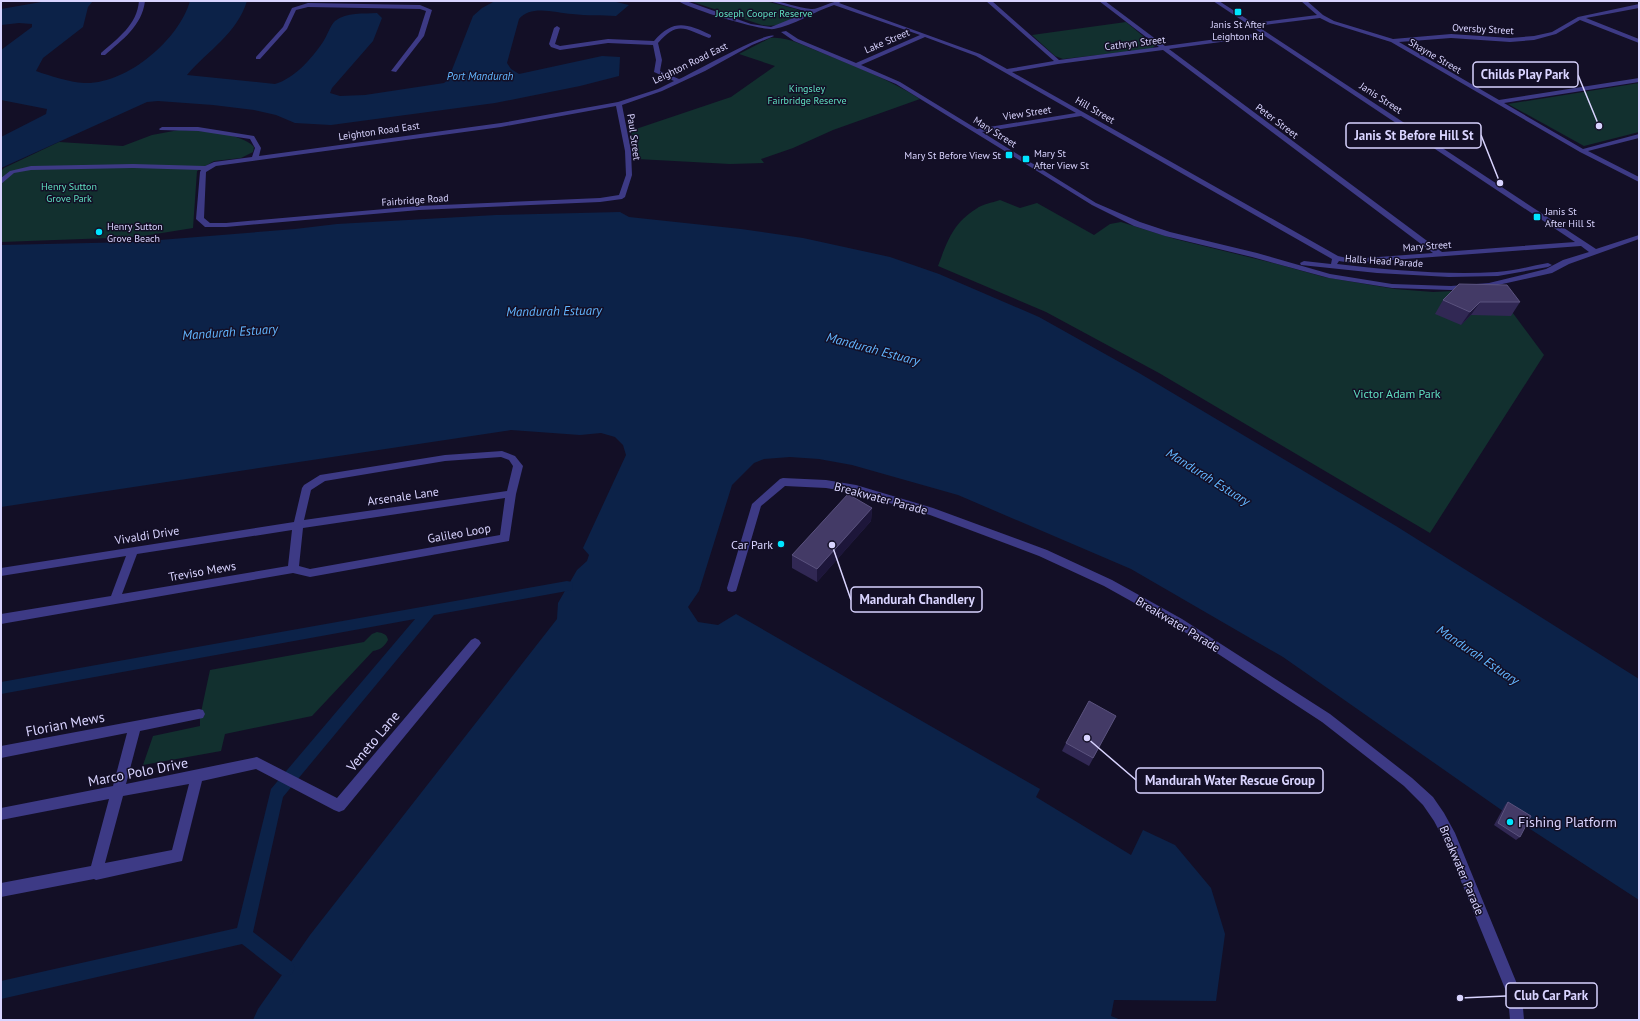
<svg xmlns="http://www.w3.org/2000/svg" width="1640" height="1021" viewBox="0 0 1640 1021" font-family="'PT Sans',sans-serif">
	<rect width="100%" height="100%" fill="#130f26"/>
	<g fill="#12302f">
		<path d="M690 1H765L796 9 800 11 801 14C788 21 778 28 762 25Z"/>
		<path d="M1126 22 1155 46 1151 49 1063 59 1055 56 1032 35Z"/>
		<path d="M770 38C787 36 804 46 820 52 854 66 889 79 920 99L833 130 793 148 761 159 764 163 730 164 637 159 630 131 731 97 775 66 739 54Z"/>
		<path d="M1639 83V132L1584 146 1508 104Z"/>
		<path d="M179 130C199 131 241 132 254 147L253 152 241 158 214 161 197 171 193 228 137 237 1 242V171L4 168 59 142 123 146 152 135Z"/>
		<path d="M1000 200 1020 208 1037 203 1094 235 1110 224 1121 222 1175 239 1277 264 1324 277 1395 289 1433 292 1495 289 1544 355 1430 533 1159 373 1046 312 938 266C947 242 953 223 976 209 982 204 992 203 1000 200Z"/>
		<path d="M377 632C383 633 387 634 388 640 384 647 380 650 373 651L312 716 225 734 221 751 143 765 153 736 200 726V717L210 670 364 642 372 634Z"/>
	</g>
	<g fill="#0c2248">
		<path d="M47 1H93L88 7 83 27 43 58 36 71C50 76 69 82 84 83 126 85 179 40 190 1H247C236 35 209 49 187 75L275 84C295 78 311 59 323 42 327 36 330 26 335 21 347 12 363 14 377 13L382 18 373 41 332 88 330 93 340 96 365 95 444 83 448 80 473 16 482 8 495 1H612L629 5 616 16C602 15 587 16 572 14 556 13 531 4 519 19L507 63 511 69 519 74 602 56 620 57 619 76 580 86 495 103 331 125 295 123 276 115 254 110 213 105 158 101 147 102 1 168V137L46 114 47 109 1 100V50L32 27V24L19 23 1 25V9Z"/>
		<path d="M620 212 629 217 741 229 803 238 890 257 939 274 1039 317 1139 373 1396 526 1639 679V900L1510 816 1283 657 1131 569 958 495 852 465 819 459 790 457 764 459 754 463 732 485 699 591 688 607 698 622 718 625 736 614 1040 789 1036 797 1131 855 1143 830 1175 845 1211 888 1225 934 1216 1001 1114 1000 1111 1016 1121 1020H253L258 1009 310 935 557 619 558 603 577 570 587 561 589 555 583 548 626 455 623 445 615 437 601 433 580 435 511 430 1 507V245L135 242 295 229 337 224 496 215Z"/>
	</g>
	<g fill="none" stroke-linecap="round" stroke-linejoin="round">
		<path fill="#0c2248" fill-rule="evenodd" d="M567 581 572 582 573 586 572 590 567 591 434 615 283 797 253 932 292 962 295 968 292 974 286 977 280 974 242 944 1 999V981L237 928 271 789 415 619 1 694V682Z"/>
		<g fill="#3d3a85" fill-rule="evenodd">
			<path d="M139 1H145C142 26 122 40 105 55H101V53C118 38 137 25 139 1Z"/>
			<path d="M678 1H686L751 24 771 27 808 12 769 1C784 1 797 8 811 9 818 10 830 1 842 1L839 3 980 54 1007 69 1054 61 986 1H992L1059 60 1159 47 1099 1H1105L1165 46 1261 33 1213 1H1219L1253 23 1317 15 1301 1H1307L1323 15 1334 21 1393 39 1451 34 1510 38 1534 36 1552 32 1578 17 1639 4V8L1586 18 1639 39V43L1580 20 1556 34 1534 40 1510 42 1451 38 1399 42 1499 100 1639 78V82L1504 103 1583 149 1639 134V138L1588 151 1639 177V182L1580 152 1391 42 1330 23 1320 18 1257 26 1596 249 1639 235V239L1569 264 1552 273 1489 287 1451 290 1392 288 1329 278 1252 257 1165 236 1134 226 1092 205 896 84 794 41 781 32 786 31 798 39 856 63 920 35 834 5C815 11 793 26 774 29 761 31 690 9 678 1ZM1265 36 1575 242 1442 252 1169 49ZM925 37 976 56 1076 113 977 129 900 82 861 65ZM1163 50 1433 253 1351 259 1338 256 1012 72 1058 64ZM1081 116 1332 259 1331 264 1304 261 1300 263 1301 265 1377 273 1449 277 1498 276 1548 267 1552 265 1548 263C1531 266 1514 271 1497 272 1443 275 1390 270 1337 264L1339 261 1351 263 1581 246 1589 252 1563 260 1546 269 1489 283 1451 286 1392 284 1330 274 1257 253 1170 232 1140 222 1096 203 982 132Z"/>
			<path d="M308 3 420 5 432 10 424 36 396 72 391 71 418 36 426 11 420 9 308 7 296 10 287 29 260 59H256V57L283 27 292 8Z"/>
			<path d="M557 26 560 28 555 44 560 46 608 39 654 41C673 19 686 23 711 35V37L709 38C685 29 678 20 658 43L662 60 660 71 679 79C693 73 766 31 774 36L752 45 705 71 662 91 622 105 631 151 632 175 625 197 622 199 600 202 419 210 226 227H205L196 219 200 172 201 170 133 168 31 170 14 173 1 184V178L10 171 31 166 133 164 205 166 214 162 252 157 255 148 250 139 198 131 160 130 159 129 162 127H198L254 136 261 148 259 156 501 123 618 102 658 89 674 81 654 72 656 60 653 45 608 43 560 50 551 47 549 44 554 28ZM616 106 625 151 626 175 619 195 600 198 419 206 226 223H210L204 218 206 172 216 166 501 127Z"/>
			<path d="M502 451 515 456 523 466 516 494 509 541 310 577 293 573 1 624V614L111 596 126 556 1 576V568L294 522 302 488 304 485 320 475 445 455ZM501 457 509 460 513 466 507 491 304 520 311 490 325 481 445 461ZM505 498 500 535 310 569 299 566 303 528ZM292 530 288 566 122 594 137 554Z"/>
			<path d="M783 478 826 480 856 485 933 508 1047 550 1112 580 1182 619 1330 714 1412 778 1433 797 1444 813 1455 833 1522 996 1524 1020H1510L1508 996 1445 842 1434 821 1423 805 1404 786 1322 722 1174 625 1104 586 1039 556 930 515 856 493 826 488 785 486 761 506 737 588 736 591 732 592 728 591 727 588 752 504 780 479Z"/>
			<path d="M475 638 479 640 481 643 479 646 344 810 339 812 334 810 256 769 202 781 182 861 96 880 94 879 1 897V883L91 866 109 799 1 820V808L113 786 127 733 1 758V746L199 709 203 710 205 714 203 718 140 731 126 784 257 757 337 798 471 640ZM189 784 172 850 105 863 123 796Z"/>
		</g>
	</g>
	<g fill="#312854">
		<path d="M1443 300 1520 302 1511 316 1471 315 1461 325 1435 314Z"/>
		<path d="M872 508 871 521 817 582 792 568V555Z"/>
		<path d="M1116 716 1089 766 1062 751 1066 743Z"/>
		<path d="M1508 802 1520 837 1516 840 1494 825 1505 805Z"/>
	</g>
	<g fill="#1d163a">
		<path d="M1480 302 1471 315 1461 325 1470 312Z"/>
		<path d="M872 508 871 521 817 582V569Z"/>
	</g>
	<g fill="#433a66" stroke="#5a527e">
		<path d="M1459 284 1507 285 1520 302H1480L1470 312 1443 300Z"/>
		<path d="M848 494 872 508 817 569 792 555Z"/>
		<path d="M1089 701 1116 716 1093 758 1066 743Z"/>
		<path d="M1508 802 1531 816 1520 837 1498 823Z"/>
	</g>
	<g fill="#00e5ff" stroke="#130f26" stroke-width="1.5">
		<rect x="1234" y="8" width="8" height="8" rx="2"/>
		<rect x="1005" y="151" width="8" height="8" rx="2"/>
		<rect x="1022" y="155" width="8" height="8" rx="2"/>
		<rect x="1533" y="213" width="8" height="8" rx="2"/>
		<circle cx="99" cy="232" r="4"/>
		<circle cx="781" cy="544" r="4"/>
		<circle cx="1510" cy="822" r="4"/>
	</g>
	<g text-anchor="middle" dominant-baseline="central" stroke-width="3" stroke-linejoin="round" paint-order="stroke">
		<g font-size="10" fill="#5fe0c0" stroke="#130f26">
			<text x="764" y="13">Joseph Cooper Reserve</text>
			<text x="807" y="88">Kingsley<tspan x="807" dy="12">Fairbridge Reserve</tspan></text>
			<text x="69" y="186">Henry Sutton<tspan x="69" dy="12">Grove Park</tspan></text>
		</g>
		<g font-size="10" fill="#d9d4ff" stroke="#130f26" text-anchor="start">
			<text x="1238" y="24" text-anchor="middle">Janis St After<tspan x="1238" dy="12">Leighton Rd</tspan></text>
			<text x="1034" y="153">Mary St<tspan x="1034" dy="12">After View St</tspan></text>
			<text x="1001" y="155" text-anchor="end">Mary St Before View St</text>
			<text x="1545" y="211">Janis St<tspan x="1545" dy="12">After Hill St</tspan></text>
			<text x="107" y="226">Henry Sutton<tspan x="107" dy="12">Grove Beach</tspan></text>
		</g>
		<g font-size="10" fill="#d9d4ff" stroke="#130f26">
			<text transform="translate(1483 29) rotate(3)">Oversby Street</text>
			<text transform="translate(887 41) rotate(-23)">Lake Street</text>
			<text transform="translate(1135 43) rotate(-7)">Cathryn Street</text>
			<text transform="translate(1435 56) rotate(30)">Shayne Street</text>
			<text transform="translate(690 63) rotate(-26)">Leighton Road East</text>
			<text transform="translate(1381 98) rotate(33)">Janis Street</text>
			<text transform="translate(1095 110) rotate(30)">Hill Street</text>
			<text transform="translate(1027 113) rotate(-9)">View Street</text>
			<text transform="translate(1277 121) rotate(37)">Peter Street</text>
			<text transform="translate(379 131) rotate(-8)">Leighton Road East</text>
			<text transform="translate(995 132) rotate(32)">Mary Street</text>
			<text transform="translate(634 137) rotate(82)">Paul Street</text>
			<text transform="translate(415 200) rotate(-4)">Fairbridge Road</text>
			<text transform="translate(1427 246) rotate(-4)">Mary Street</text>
			<text transform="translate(1384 261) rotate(4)">Halls Head Parade</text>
		</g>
		<g font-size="11" font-style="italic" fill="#62b6ff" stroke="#130f26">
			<text x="480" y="76">Port Mandurah</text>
		</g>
		<g font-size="12" fill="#5fe0c0" stroke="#130f26">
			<text x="1397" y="393">Victor Adam Park</text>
		</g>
		<g font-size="12" fill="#d9d4ff" stroke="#130f26">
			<text transform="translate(403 496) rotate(-8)">Arsenale Lane</text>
			<text transform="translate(881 498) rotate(15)">Breakwater Parade</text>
			<text transform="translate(459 533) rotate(-10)">Galileo Loop</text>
			<text transform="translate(147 535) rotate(-9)">Vivaldi Drive</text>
			<text transform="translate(202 571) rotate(-10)">Treviso Mews</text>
			<text transform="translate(1178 624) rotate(31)">Breakwater Parade</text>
			<text transform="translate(1462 870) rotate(67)">Breakwater Parade</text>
		</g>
		<g font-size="12" fill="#d9d4ff" stroke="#130f26" text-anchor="end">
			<text x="773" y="544">Car Park</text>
		</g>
		<g font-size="13" font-style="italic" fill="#62b6ff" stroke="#130f26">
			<text transform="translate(554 311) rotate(-1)">Mandurah Estuary</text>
			<text transform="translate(230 332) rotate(-4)">Mandurah Estuary</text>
			<text transform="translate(873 349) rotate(15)">Mandurah Estuary</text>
			<text transform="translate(1208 477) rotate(32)">Mandurah Estuary</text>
			<text transform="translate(1478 655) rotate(34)">Mandurah Estuary</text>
		</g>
		<g font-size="14" fill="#d9d4ff" stroke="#130f26">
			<text transform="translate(65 724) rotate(-11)">Florian Mews</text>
			<text transform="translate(373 741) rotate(-50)">Veneto Lane</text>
			<text transform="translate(138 772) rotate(-11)">Marco Polo Drive</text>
		</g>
		<g font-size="14" fill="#d9d4ff" stroke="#130f26" text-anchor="start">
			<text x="1518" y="822">Fishing Platform</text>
		</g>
	</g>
	<path fill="none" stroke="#d9d4ff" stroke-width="1.5" d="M1599 126L1578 75M1500 183L1481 135M832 545L851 600M1087 738L1136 780M1460 998L1506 996"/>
	<g fill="#d9d4ff" stroke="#130f26" stroke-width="1.5">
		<circle cx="1599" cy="126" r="4"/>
		<circle cx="1500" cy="183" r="4"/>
		<circle cx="832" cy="545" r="4"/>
		<circle cx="1087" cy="738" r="4"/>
		<circle cx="1460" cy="998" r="4"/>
	</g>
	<g fill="#130f26" stroke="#d9d4ff" stroke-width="1.5">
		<rect x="1473" y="62" width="105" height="25" rx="4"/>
		<rect x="1346" y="123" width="135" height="25" rx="4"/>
		<rect x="851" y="587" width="131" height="25" rx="4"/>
		<rect x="1136" y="768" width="187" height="25" rx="4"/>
		<rect x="1506" y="983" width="91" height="25" rx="4"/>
	</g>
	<g font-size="13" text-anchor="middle" font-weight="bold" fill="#d9d4ff">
		<text x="1525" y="79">Childs Play Park</text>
		<text x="1414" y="140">Janis St Before Hill St</text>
		<text x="917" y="604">Mandurah Chandlery</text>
		<text x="1230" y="785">Mandurah Water Rescue Group</text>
		<text x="1551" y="1000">Club Car Park</text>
	</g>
	<rect width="1640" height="1021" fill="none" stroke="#d9d4ff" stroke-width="4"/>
</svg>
